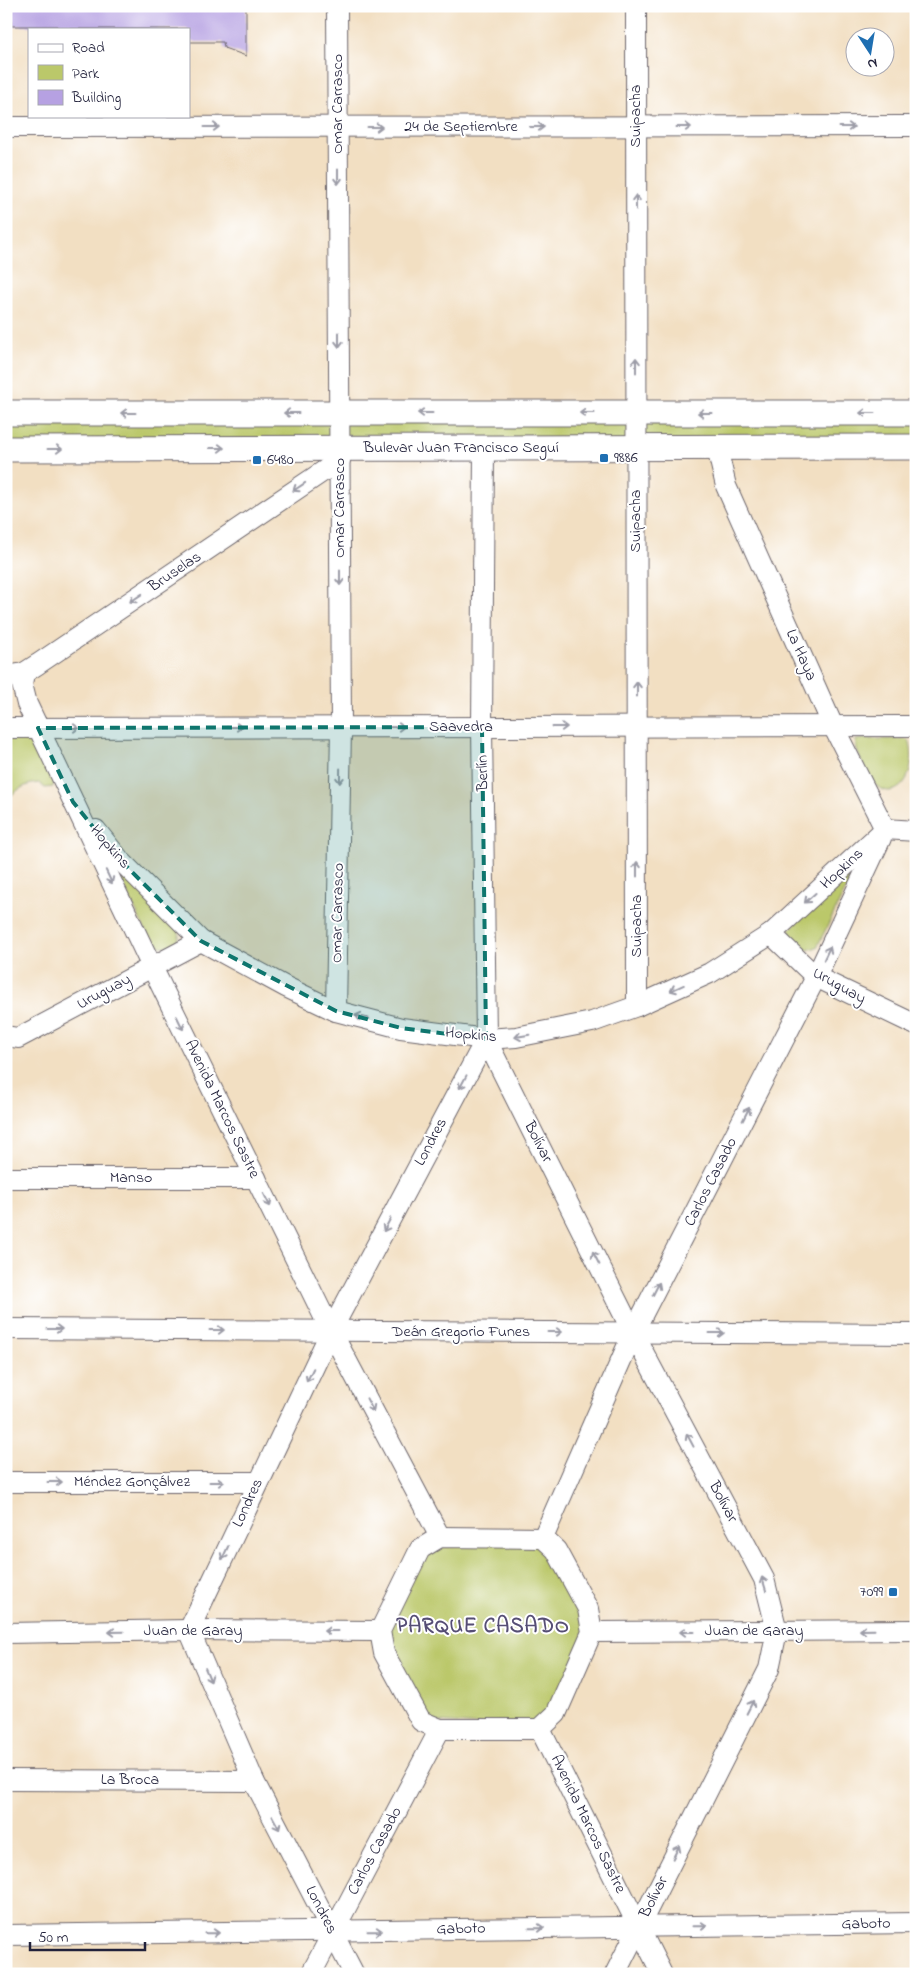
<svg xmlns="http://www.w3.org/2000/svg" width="922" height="1980" viewBox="0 0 922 1980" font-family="'Indie Flower',sans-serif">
	<rect width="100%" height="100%" fill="#fff"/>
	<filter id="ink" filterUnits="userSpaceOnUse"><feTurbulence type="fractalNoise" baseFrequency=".02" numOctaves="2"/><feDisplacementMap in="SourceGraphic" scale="10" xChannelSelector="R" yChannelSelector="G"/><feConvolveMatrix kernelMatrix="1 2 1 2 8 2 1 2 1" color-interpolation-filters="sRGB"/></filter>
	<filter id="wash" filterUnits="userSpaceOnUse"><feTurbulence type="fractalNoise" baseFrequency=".0096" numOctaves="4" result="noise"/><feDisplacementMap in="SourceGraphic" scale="20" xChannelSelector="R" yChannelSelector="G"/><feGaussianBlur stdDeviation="1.12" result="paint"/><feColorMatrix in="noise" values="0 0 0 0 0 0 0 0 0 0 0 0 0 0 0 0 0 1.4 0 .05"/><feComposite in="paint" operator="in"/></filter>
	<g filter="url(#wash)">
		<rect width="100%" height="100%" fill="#f2dfc2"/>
		<g fill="#bbc86a" stroke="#6e7552">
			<path d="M6 413H916V447L6 449Z"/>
			<path d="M18 737 35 747 54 782 53 787 45 788 39 783C24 784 17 790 6 800V741Z"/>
			<path d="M862 739H905L910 742C920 788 881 814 862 763 859 755 855 748 856 740Z"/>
			<path d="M852 866 856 869 817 947 808 950 796 947 790 937V929Z"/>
			<path d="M115 868 179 929C182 948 163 951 151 942Z"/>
			<path d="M543 1538 592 1632 540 1729 421 1721 380 1631 420 1549Z"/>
		</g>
		<g id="blocks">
			<path fill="#b6a1e2" d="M11 6H246V56L224 48 223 42H189V29H57V26H11Z"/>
		</g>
	</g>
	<g filter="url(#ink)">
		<use href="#blocks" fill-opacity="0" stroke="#6b646a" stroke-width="1"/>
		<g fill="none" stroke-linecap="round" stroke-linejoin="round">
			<g stroke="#6b646a" stroke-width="22">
				<g id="minor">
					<path d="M636 6 637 1006"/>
					<path d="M6 127 916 126"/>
					<path d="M484 448 482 727 486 1039 633 1333 764 1579 777 1631 769 1669 615 1974"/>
					<path d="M717 448 726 486 833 726 885 829 916 831"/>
					<path d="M24 673 22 684 27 704 152 967 331 1331 440 1537"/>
					<path d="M6 676 24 673 38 664 340 460"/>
					<path d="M6 728 916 726"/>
					<path d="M96 830 119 859 201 941 286 987 336 1011 401 1028 486 1039 516 1037 592 1022 637 1006 710 973 771 934 885 829"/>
					<path d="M771 934 816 977 916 1025"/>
					<path d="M336 1011 341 727 337 6"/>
					<path d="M6 1036 18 1038 201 941"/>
					<path d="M6 1178H256"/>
					<path d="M6 1329 916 1334"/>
					<path d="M6 1482H258"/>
					<path d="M440 1537 543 1538 556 1550 588 1609 592 1632 556 1714 540 1729H440L421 1721 384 1653 380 1631 420 1549Z"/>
					<path d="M543 1538 633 1333 816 977 881 838"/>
					<path d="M592 1632 916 1630"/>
					<path d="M6 1633 189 1630 380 1631"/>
					<path d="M540 1729 662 1974"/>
					<path d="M6 1780 254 1781"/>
					<path d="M6 1935 916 1923"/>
					<path d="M311 1974 440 1729"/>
					<path d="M354 1974 254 1781 189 1630 331 1331 486 1039"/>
				</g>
			</g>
			<g stroke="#6b646a" stroke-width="27">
				<g id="major">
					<path d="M6 413H916"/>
					<path d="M6 449 916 447"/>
				</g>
			</g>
			<use href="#minor" stroke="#fff" stroke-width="20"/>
			<use href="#major" stroke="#fff" stroke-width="25"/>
		</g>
		<defs><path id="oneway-shaft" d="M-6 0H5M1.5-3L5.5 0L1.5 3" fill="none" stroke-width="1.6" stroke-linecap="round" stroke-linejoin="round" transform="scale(1.25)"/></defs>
		<g stroke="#9c9ca7">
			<use href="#oneway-shaft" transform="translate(212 127)"/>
			<use href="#oneway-shaft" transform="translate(375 127)"/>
			<use href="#oneway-shaft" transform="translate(537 127)"/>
			<use href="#oneway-shaft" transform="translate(684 127)"/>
			<use href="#oneway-shaft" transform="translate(847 127)"/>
			<use href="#oneway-shaft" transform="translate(338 177) rotate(90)"/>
			<use href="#oneway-shaft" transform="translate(636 202) rotate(-90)"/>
			<use href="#oneway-shaft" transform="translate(339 340) rotate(90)"/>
			<use href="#oneway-shaft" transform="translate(636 365) rotate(-90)"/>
			<use href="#oneway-shaft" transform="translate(128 413) rotate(-180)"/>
			<use href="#oneway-shaft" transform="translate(291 413) rotate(-180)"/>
			<use href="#oneway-shaft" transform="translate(425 413) rotate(-180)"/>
			<use href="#oneway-shaft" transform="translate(587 413) rotate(-180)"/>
			<use href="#oneway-shaft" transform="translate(705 413) rotate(180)"/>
			<use href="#oneway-shaft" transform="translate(867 413) rotate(180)"/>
			<use href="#oneway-shaft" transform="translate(217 448)"/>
			<use href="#oneway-shaft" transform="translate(55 449)"/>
			<use href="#oneway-shaft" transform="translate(299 487) rotate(146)"/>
			<use href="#oneway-shaft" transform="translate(340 578) rotate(90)"/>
			<use href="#oneway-shaft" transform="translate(136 598) rotate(146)"/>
			<use href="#oneway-shaft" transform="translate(637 689) rotate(-90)"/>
			<use href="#oneway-shaft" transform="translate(235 727)"/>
			<use href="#oneway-shaft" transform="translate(397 727)"/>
			<use href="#oneway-shaft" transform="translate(560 727)"/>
			<use href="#oneway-shaft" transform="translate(72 728)"/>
			<use href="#oneway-shaft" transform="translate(340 776) rotate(91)"/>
			<use href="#oneway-shaft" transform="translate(637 869) rotate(-90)"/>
			<use href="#oneway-shaft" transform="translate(109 877) rotate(65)"/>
			<use href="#oneway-shaft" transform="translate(810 898) rotate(138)"/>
			<use href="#oneway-shaft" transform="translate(827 953) rotate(-65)"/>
			<use href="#oneway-shaft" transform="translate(677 988) rotate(156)"/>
			<use href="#oneway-shaft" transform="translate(362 1017) rotate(-166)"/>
			<use href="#oneway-shaft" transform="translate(180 1023) rotate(64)"/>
			<use href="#oneway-shaft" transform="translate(522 1036) rotate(170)"/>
			<use href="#oneway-shaft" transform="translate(463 1082) rotate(118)"/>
			<use href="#oneway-shaft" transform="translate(746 1114) rotate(-63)"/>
			<use href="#oneway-shaft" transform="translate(267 1200) rotate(64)"/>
			<use href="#oneway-shaft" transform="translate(387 1225) rotate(118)"/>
			<use href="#oneway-shaft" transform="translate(596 1258) rotate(-117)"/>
			<use href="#oneway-shaft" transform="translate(656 1289) rotate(-63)"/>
			<use href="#oneway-shaft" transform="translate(55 1329)"/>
			<use href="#oneway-shaft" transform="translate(217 1330)"/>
			<use href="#oneway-shaft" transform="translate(555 1332)"/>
			<use href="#oneway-shaft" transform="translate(717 1333)"/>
			<use href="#oneway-shaft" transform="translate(310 1375) rotate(116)"/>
			<use href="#oneway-shaft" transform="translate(370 1405) rotate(62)"/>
			<use href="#oneway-shaft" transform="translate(690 1440) rotate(-118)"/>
			<use href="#oneway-shaft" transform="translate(55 1482)"/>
			<use href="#oneway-shaft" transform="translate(217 1482)"/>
			<use href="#oneway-shaft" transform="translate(225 1553) rotate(115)"/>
			<use href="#oneway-shaft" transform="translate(764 1584) rotate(-107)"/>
			<use href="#oneway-shaft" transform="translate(867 1630) rotate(179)"/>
			<use href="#oneway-shaft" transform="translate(331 1631) rotate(-180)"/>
			<use href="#oneway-shaft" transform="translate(116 1632) rotate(179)"/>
			<use href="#oneway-shaft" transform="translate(687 1632) rotate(180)"/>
			<use href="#oneway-shaft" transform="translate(208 1675) rotate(67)"/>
			<use href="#oneway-shaft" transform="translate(750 1707) rotate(-63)"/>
			<use href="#oneway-shaft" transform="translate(276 1823) rotate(62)"/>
			<use href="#oneway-shaft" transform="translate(676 1852) rotate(-63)"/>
			<use href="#oneway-shaft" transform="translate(700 1926) rotate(-1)"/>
			<use href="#oneway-shaft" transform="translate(537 1928) rotate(-1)"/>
			<use href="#oneway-shaft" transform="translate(375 1931) rotate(-1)"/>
			<use href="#oneway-shaft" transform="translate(212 1933) rotate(-1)"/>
		</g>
	</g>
	<path fill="#0f766e" fill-opacity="0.2" stroke="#0f766e" stroke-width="4" stroke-dasharray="10 6" stroke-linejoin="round" d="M482 727 486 1039 401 1028 336 1011 201 941 119 859 73 802 38 728Z"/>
	<g fill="#1f6fb2" stroke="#fff" stroke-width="2">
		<rect x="599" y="453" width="10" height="10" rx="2.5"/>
		<rect x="252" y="455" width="10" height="10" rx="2.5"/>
		<rect x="888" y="1587" width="10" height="10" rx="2.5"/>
	</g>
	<g text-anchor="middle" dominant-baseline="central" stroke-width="4" stroke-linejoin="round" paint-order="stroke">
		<g font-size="16" fill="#22223b" stroke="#fff">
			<text transform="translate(338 104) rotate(-90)">Omar Carrasco</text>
			<text transform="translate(636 116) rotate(-90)">Suipacha</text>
			<text x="461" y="127">24 de Septiembre</text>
			<text x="461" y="448">Bulevar Juan Francisco Seguí</text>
			<text transform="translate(340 508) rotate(-90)">Omar Carrasco</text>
			<text transform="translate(636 521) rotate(-90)">Suipacha</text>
			<text transform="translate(175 572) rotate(-34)">Bruselas</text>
			<text transform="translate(801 655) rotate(66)">La Haya</text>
			<text x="461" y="727">Saavedra</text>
			<text transform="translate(483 773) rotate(-91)">Berlín</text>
			<text transform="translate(110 847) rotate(49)">Hopkins</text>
			<text transform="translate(842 869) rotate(-43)">Hopkins</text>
			<text transform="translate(338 913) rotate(-89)">Omar Carrasco</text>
			<text transform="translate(637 926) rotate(-90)">Suipacha</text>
			<text transform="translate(839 986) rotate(29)">Uruguay</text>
			<text transform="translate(104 992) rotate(-28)">Uruguay</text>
			<text transform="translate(471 1035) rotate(5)">Hopkins</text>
			<text transform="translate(222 1109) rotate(64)">Avenida Marcos Sastre</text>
			<text transform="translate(431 1142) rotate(-62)">Londres</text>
			<text transform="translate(538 1142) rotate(63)">Bolívar</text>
			<text x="131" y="1178">Manso</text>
			<text transform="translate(711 1182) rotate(-63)">Carlos Casado</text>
			<text x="461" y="1332">Deán Gregorio Funes</text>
			<text x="132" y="1482">Méndez Gonçálvez</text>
			<text transform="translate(723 1502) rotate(62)">Bolívar</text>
			<text transform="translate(248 1503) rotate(-65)">Londres</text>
			<text x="193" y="1631">Juan de Garay</text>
			<text x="754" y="1631">Juan de Garay</text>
			<text x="130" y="1780">La Broca</text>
			<text transform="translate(588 1824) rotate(64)">Avenida Marcos Sastre</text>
			<text transform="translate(375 1851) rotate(-62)">Carlos Casado</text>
			<text transform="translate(654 1897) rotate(-63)">Bolívar</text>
			<text transform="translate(321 1910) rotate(63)">Londres</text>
			<text transform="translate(866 1924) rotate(-1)">Gaboto</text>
			<text transform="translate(461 1929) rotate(-1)">Gaboto</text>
		</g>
		<g font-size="16" fill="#22223b" stroke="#fff" text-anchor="start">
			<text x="614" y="458">9886</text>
			<text x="267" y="460">6480</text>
			<text x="883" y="1592" text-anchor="end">7099</text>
		</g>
		<g font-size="21" font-weight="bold" letter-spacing="1" fill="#564e75" stroke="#fff">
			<text x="483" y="1627">PARQUE CASADO</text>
		</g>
	</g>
	<rect width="922" height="1980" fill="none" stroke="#fff" stroke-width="25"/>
	<rect x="28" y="28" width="162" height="90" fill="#ffffff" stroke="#a7a7b1"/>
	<rect x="38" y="44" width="25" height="8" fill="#ffffff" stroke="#a7a7b1"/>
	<text x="72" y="52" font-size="15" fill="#22223b">Road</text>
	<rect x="38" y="65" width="25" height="15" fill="#bbc86a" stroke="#a7a7b1"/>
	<text x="72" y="78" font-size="15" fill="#22223b">Park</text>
	<rect x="38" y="90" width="25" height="15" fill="#b6a1e2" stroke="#a7a7b1"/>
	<text x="72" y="102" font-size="15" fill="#22223b">Building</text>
	<g transform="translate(870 52) rotate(168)"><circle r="24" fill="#ffffff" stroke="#a7a7b1"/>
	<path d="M0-4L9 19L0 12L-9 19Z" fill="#1f6fb2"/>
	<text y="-8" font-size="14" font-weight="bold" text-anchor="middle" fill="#22223b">N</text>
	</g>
	<path d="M30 1942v8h115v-8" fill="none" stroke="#22223b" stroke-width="2.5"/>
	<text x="38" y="1942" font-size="15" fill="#22223b" stroke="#ffffff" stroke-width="4" paint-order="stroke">50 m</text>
</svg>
